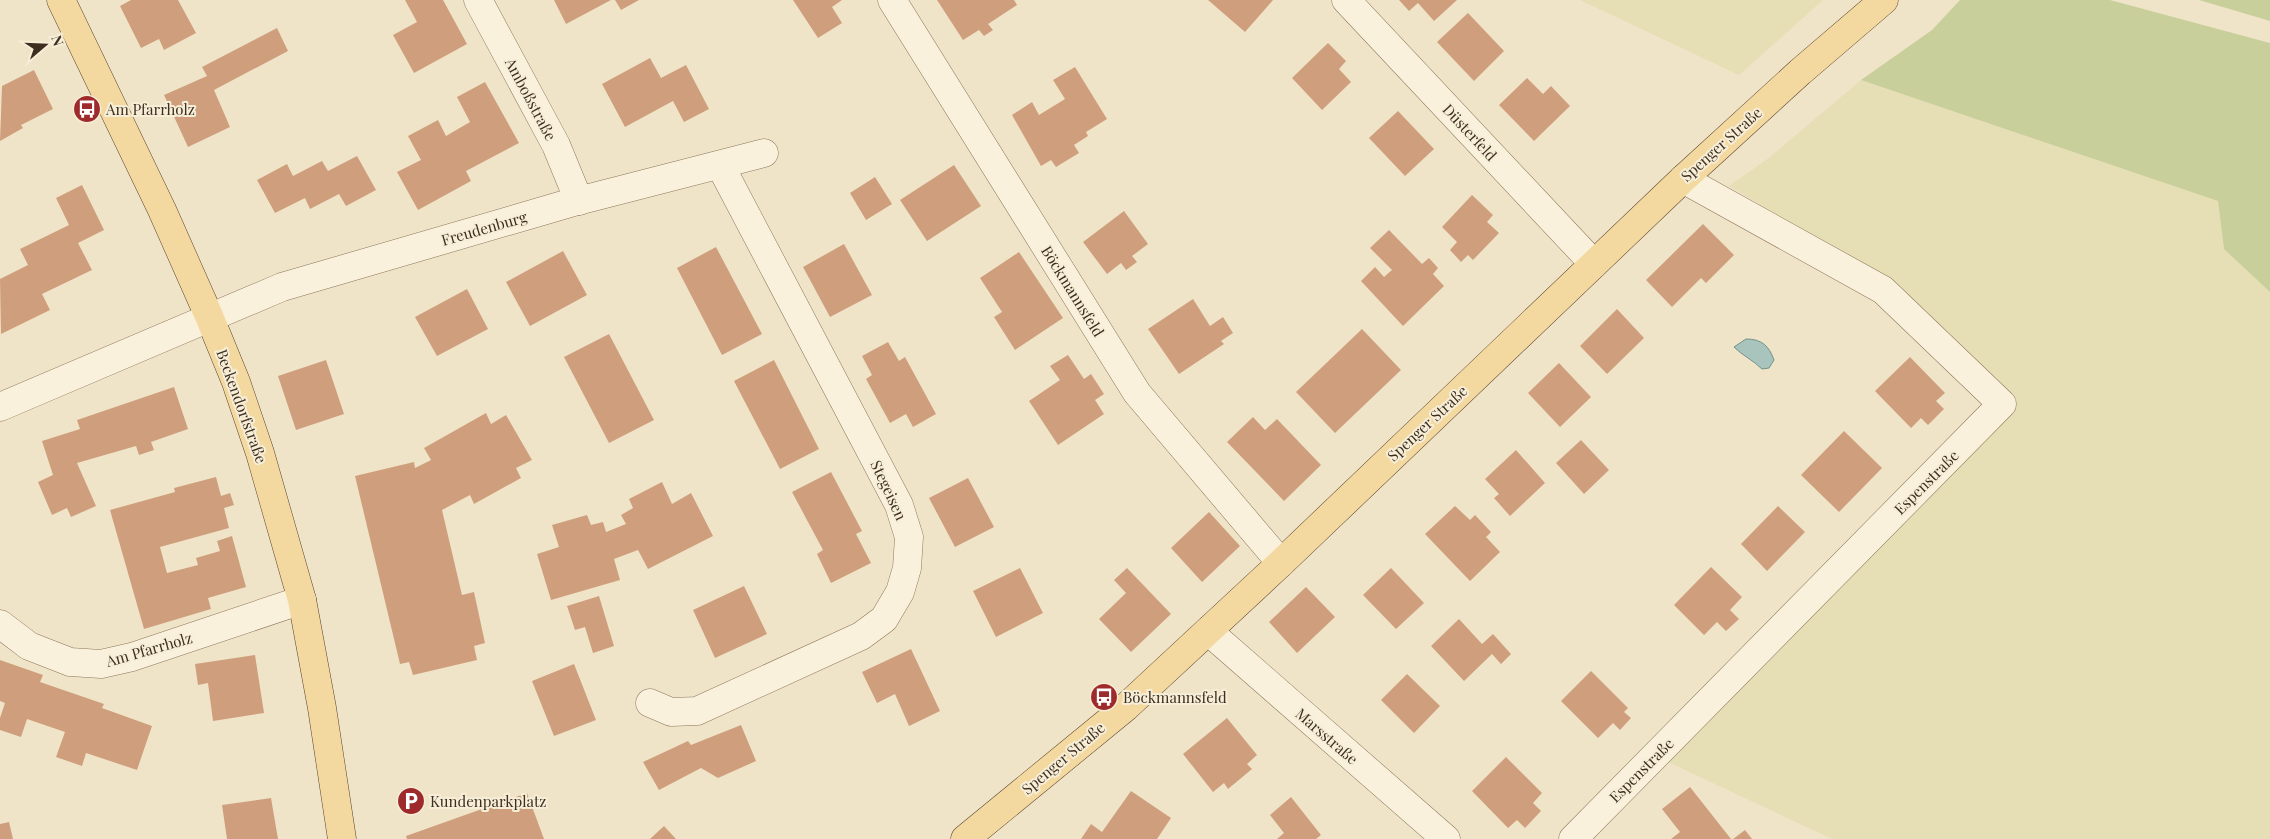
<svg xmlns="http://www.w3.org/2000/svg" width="2270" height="839" viewBox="0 0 2270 839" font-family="'Playfair Display',serif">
	<rect width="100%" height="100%" fill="#f0e4c8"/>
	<g fill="#e6deb5">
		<path d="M1580 0H1823L1739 75Z"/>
		<path d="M1861 80 2218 201 2224 249 2270 292V839H1832L1666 761 2012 407 1890 282 1729 186 1770 157Z"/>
	</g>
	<g fill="#c9cf9b">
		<path d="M1960 0H2110L2270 43V292L2224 249 2218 201 1861 80 1932 30Z"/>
		<path d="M2199 0H2270V21Z"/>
	</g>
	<path fill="#a9c4bc" stroke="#6f938a" d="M1746 339C1762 339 1769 346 1774 360L1769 368 1762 369C1753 360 1743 356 1734 347Z"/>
	<g fill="#cf9f7d">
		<path d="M131 0H178L196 33 164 50 159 39 141 48 120 6Z"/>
		<path d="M405 0H443L467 44 414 73 393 35 417 22Z"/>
		<path d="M554 0H611L566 24Z"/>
		<path d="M615 0H639L621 10Z"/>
		<path d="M793 0H842L832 7 842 23 818 38Z"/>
		<path d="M937 0H1014L1017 5 988 24 993 30 984 36 979 30 963 40Z"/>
		<path d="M1208 0H1273L1245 32Z"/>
		<path d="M1399 0H1457L1434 21 1418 3 1409 11Z"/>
		<path d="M1468 13 1504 51 1474 81 1437 42Z"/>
		<path d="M277 28 288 51 214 90 230 127 188 147 164 95 207 76 202 67Z"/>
		<path d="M1328 43 1346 61 1339 69 1351 82 1322 110 1292 78Z"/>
		<path d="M650 58 661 78 686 65 709 109 684 122 673 101 625 127 602 84Z"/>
		<path d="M1075 67 1107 119 1086 132 1088 136 1074 145 1079 153 1056 167 1051 160 1041 166 1012 115 1032 102 1039 115 1065 99 1053 80Z"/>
		<path d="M34 70 53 109 21 125 23 128 0 141 2 86Z"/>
		<path d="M1527 78 1543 94 1551 86 1570 106 1534 141 1499 105Z"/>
		<path d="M485 82 519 143 466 171 471 181 418 210 397 172 421 160 408 136 438 120 446 136 470 122 457 97Z"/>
		<path d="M1398 111 1434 149 1405 176 1369 138Z"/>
		<path d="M357 156 376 190 346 206 339 194 310 209 305 198 275 213 257 180 287 164 293 176 322 161 328 171Z"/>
		<path d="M954 165 981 206 927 241 900 200Z"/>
		<path d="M875 177 892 204 866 220 850 193Z"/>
		<path d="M82 185 104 230 78 243 92 270 42 294 50 310 1 334 0 279 28 265 20 249 69 225 56 198Z"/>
		<path d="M1472 195 1493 215 1487 222 1499 233 1473 260 1468 255 1461 262 1450 250 1457 242 1442 227Z"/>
		<path d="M1124 211 1148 244 1132 256 1137 262 1126 270 1121 263 1107 274 1083 242Z"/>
		<path d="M1703 224 1734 255 1706 283 1701 278 1672 307 1646 280Z"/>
		<path d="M1389 230 1422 264 1429 258 1438 268 1433 274 1444 286 1403 326 1361 281 1375 267 1384 277 1392 270 1370 248Z"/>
		<path d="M844 244 872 295 830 317 803 267Z"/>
		<path d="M716 247 762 334 722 355 677 268Z"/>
		<path d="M563 251 587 295 530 326 506 282Z"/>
		<path d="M1019 252 1063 318 1015 350 994 317 1002 312 980 278Z"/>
		<path d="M467 289 488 329 437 356 415 317Z"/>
		<path d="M1193 299 1210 326 1223 317 1233 333 1221 341 1224 344 1179 374 1148 329Z"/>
		<path d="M1617 309 1644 338 1607 374 1580 346Z"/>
		<path d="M1362 329 1401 370 1335 433 1296 392Z"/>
		<path d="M609 334 654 420 609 443 564 357Z"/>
		<path d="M888 342 899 361 905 357 936 414 913 427 906 414 890 423 866 379 872 375 862 356Z"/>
		<path d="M1068 355 1084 379 1091 374 1104 394 1095 400 1104 414 1058 445 1029 401 1060 380 1050 366Z"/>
		<path d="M1910 357 1945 393 1936 401 1944 409 1928 425 1921 418 1911 428 1875 391Z"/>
		<path d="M326 360 344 414 296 430 278 376Z"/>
		<path d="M774 360 819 449 780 469 734 381Z"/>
		<path d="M1559 363 1591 397 1560 427 1528 393Z"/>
		<path d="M174 387 188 429 151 442 154 450 139 455 136 446 77 463 96 506 71 517 67 508 52 515 38 482 53 475 42 441 80 429 77 420Z"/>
		<path d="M486 413 491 424 506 415 532 460 516 468 521 478 474 504 470 495 442 510 462 595 474 592 485 643 474 646 477 660 413 675 409 662 400 664 355 476 414 462 415 468 431 460 424 448Z"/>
		<path d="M1253 417 1265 430 1277 419 1321 465 1284 501 1227 442Z"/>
		<path d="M1844 431 1882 468 1839 512 1801 475Z"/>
		<path d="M1581 440 1609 470 1584 494 1556 463Z"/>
		<path d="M1516 450 1545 483 1510 516 1494 498 1499 494 1485 479Z"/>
		<path d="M831 472 862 531 856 534 871 563 831 583 817 554 823 550 792 492Z"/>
		<path d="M216 477 221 496 230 493 234 505 224 508 229 528 160 547 167 573 198 565 196 558 220 551 217 541 232 536 246 587 208 598 211 609 144 629 110 510 175 492 174 488Z"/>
		<path d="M968 478 994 527 955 547 929 498Z"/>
		<path d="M662 482 672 504 691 493 713 536 648 569 638 550 614 559 620 580 551 600 537 554 559 547 552 525 587 515 591 525 603 522 606 532 626 524 621 515 633 508 629 499Z"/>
		<path d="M1455 506 1470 520 1475 515 1491 532 1486 537 1500 552 1470 581 1425 534Z"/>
		<path d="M1778 506 1805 532 1767 571 1741 544Z"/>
		<path d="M1209 512 1240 546 1202 582 1171 548Z"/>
		<path d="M1711 567 1742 597 1730 610 1739 619 1726 631 1717 622 1704 635 1674 605Z"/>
		<path d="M1020 568 1043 613 996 637 973 591Z"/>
		<path d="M1127 568 1171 614 1131 652 1099 619 1126 593 1114 580Z"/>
		<path d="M1391 568 1424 603 1396 629 1363 595Z"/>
		<path d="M744 586 767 634 715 658 693 610Z"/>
		<path d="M1306 587 1335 617 1297 653 1269 622Z"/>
		<path d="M599 596 614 646 593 653 585 627 575 630 567 606Z"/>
		<path d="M1459 619 1482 644 1493 634 1511 654 1501 664 1492 654 1464 681 1431 646Z"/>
		<path d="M911 649 940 711 909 726 895 694 877 703 862 672Z"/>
		<path d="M255 655 264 713 213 721 208 683 198 685 195 664Z"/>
		<path d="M0 660 43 675 40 682 104 704 102 708 152 726 137 770 86 753 82 766 56 757 65 732 27 719 21 737 0 730V718L5 703 0 701Z"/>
		<path d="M574 664 596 720 554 736 532 681Z"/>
		<path d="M1591 671 1628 708 1624 712 1631 718 1620 730 1613 723 1598 738 1561 701Z"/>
		<path d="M1407 674 1440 706 1414 733 1381 700Z"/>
		<path d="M1227 718 1257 755 1247 764 1252 769 1228 789 1224 783 1213 792 1183 754Z"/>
		<path d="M741 725 756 761 718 778 701 768 659 790 643 762 688 741 691 745Z"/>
		<path d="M1506 757 1542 793 1533 803 1541 811 1525 828 1517 820 1508 828 1472 791Z"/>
		<path d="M1690 787 1731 839H1671L1680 832 1662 809Z"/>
		<path d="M1131 791 1171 818 1157 839H1081L1091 824 1102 832Z"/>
		<path d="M527 793 544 839H407L406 836Z"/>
		<path d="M1291 797 1321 835 1316 839H1277L1284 833 1270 815Z"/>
		<path d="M271 798 278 839H227L222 805Z"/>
		<path d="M9 822 13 839H0V824Z"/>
		<path d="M664 826 676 839H650Z"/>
		<path d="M1745 830 1752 839H1733Z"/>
	</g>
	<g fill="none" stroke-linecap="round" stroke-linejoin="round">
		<g stroke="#8d765c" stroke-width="29">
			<g id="minor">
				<path d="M478 0 556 145 579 201"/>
				<path d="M892 0 1137 393 1281 563"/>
				<path d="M1346 0 1594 264"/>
				<path d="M0 407 282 287 570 203 764 153"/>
				<path d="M0 624 29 646 70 662 101 664 132 657 302 600"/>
				<path d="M1208 631 1446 839"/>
				<path d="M650 703 671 712 697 711 861 636 884 619 900 592 907 568 909 537 899 505 720 165"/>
				<path d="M1573 839 2002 404 1883 290 1683 179"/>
			</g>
		</g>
		<g stroke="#5b4430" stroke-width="29">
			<g id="major">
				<path d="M61 0 162 210 209 316 236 382 260 453 302 600 322 708 342 839"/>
				<path d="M965 839 1126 707 1281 563 1683 179 1800 72 1884 0"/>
			</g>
		</g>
		<use href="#minor" stroke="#faf1dc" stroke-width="28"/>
		<use href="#major" stroke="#f3d9a0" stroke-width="28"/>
	</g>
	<defs>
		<g id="bus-disc" transform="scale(1.4375)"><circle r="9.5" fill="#9e2a2b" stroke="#f7eed8"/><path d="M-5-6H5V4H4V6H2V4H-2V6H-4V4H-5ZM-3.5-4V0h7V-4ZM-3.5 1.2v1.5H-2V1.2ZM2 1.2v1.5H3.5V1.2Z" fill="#fff"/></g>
		<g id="parking-disc" transform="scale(1.4375)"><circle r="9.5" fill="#9e2a2b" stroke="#f7eed8"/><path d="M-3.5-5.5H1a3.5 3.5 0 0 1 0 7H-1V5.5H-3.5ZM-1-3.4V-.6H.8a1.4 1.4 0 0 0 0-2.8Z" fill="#fff"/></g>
	</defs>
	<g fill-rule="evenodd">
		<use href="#bus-disc" x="87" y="109"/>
		<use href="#bus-disc" x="1104" y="697"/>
		<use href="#parking-disc" x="411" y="801"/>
	</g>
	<g text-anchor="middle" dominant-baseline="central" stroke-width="4" stroke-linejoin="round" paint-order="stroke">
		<g font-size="15" fill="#3d2e20" stroke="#f7eed8">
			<text transform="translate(531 99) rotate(62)">Amboßstraße</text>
			<text transform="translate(1470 132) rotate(47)">Düsterfeld</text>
			<text transform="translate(1721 144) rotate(-42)">Spenger Straße</text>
			<text transform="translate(484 228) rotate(-16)">Freudenburg</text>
			<text transform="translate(1073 291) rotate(58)">Böckmannsfeld</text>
			<text transform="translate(242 406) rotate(70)">Beckendorfstraße</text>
			<text transform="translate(1427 423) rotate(-43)">Spenger Straße</text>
			<text transform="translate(1926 482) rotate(-45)">Espenstraße</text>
			<text transform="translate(889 490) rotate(65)">Stegeisen</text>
			<text transform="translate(149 649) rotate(-16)">Am Pfarrholz</text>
			<text transform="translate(1327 736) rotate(41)">Marsstraße</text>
			<text transform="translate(1063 758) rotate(-40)">Spenger Straße</text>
			<text transform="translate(1641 770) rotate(-45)">Espenstraße</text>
		</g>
		<g font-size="15" fill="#3d2e20" stroke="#f7eed8" text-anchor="start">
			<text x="106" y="109">Am Pfarrholz</text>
			<text x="1123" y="697">Böckmannsfeld</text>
			<text x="430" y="801">Kundenparkplatz</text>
		</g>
	</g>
	<g transform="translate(45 45) rotate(71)" stroke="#f7eed8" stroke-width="4" paint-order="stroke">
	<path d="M0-4L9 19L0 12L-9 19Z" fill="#3d2e20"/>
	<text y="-8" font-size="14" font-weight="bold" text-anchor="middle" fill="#3d2e20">N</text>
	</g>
</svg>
